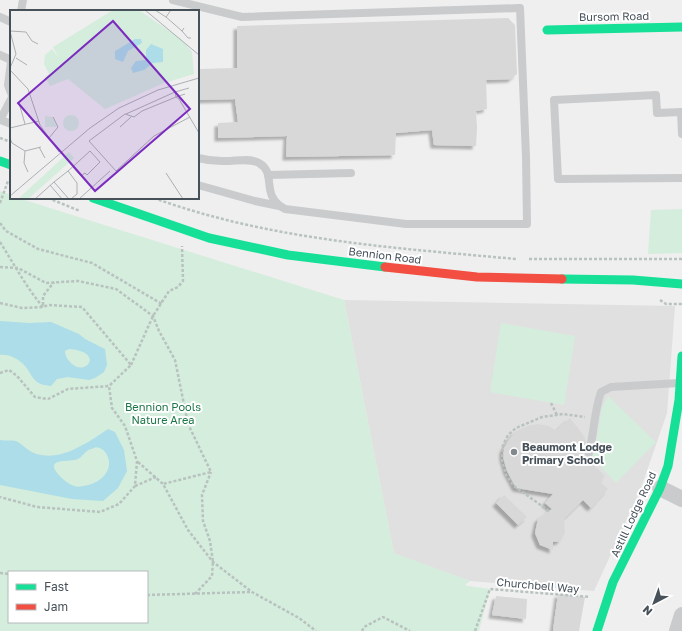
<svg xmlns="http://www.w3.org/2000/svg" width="682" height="631" viewBox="0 0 682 631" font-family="'Golos Text',sans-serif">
	<defs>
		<filter id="shadow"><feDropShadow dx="-3.5" dy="3.5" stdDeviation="1" flood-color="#0004"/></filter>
	</defs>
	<rect width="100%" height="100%" fill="#efefef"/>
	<path fill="#e1e0e0" d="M344 300 675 306 667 413 640 491 594 591 470 581 394 554Z"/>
	<g fill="#d5eddd" fill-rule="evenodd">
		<path d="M0 191 11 195V198H18L344 300 394 553 470 581 465 585 468 586 490 589 479 631H0ZM9 572H147V622H9Z"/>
		<path d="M682 209V253L648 254 651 210Z"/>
		<path d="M501 323 575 336 564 405 490 392Z"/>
		<path d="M608 396 656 442 616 483 592 457 595 449 602 408Z"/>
	</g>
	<g fill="#acdde8" fill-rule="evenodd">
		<path d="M0 321 29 323 51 322 79 334 85 339 105 349 107 365 104 372 95 378 89 380 68 377 57 379 51 386C45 385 40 385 36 381 31 377 29 370 25 366 19 359 9 354 0 355ZM69 349C107 352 84 379 70 362 67 359 65 355 65 351Z"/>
		<path d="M108 429 115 432 124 450 127 471 118 488 103 501 72 499 0 485V440C5 441 11 440 16 441 21 443 27 450 34 453 60 463 87 443 108 429ZM96 447C100 448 103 449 106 453 116 470 100 484 83 486 76 488 70 485 64 480 38 456 70 463 78 459 82 457 84 453 87 451 89 449 93 449 96 447Z"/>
	</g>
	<g fill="#d8d8d9" filter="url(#shadow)">
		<path d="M508 18 515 25 517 74 511 79 486 80 487 109 476 111 477 128 476 146 434 145 432 130 396 133 395 155 286 157 287 136 218 138V123L238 122 235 99 198 100V69L237 68V26Z"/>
		<path d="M570 418 584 436 586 442 584 448 579 449 585 457 605 476 600 482 608 489 591 508 583 500 564 519 565 533 560 541 553 542V550L540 545 535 533 538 519 552 509 545 503 553 494 516 488 507 471 503 457V450L508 441 515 432 527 426 538 424 549 426 556 431Z"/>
		<path d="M504 495 527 517 518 525 496 503Z"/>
		<path d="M558 594 585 597 579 631H553Z"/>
		<path d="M496 596 527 599 526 619 492 615Z"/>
	</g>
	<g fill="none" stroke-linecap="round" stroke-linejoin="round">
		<g stroke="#b8c2bf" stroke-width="2.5" stroke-dasharray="3 2" stroke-linecap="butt">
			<path d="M0 138 11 142"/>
			<path d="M48 198 80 211"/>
			<path d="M154 198C269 240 395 248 516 259"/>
			<path d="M0 203 8 181"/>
			<path d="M0 223 6 231 38 249 92 263 162 304"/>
			<path d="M0 242C14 264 26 287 43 307V296L54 282"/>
			<path d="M529 259H682"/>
			<path d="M0 267 18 268 46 283 78 281 116 289 153 316 159 331 175 360 188 424 211 472 163 484"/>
			<path d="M660 300 666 304H682"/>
			<path d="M0 303 22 308 43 307 48 305 82 307 131 365 109 386"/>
			<path d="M131 365 153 316 169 291 178 287 183 281 182 246"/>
			<path d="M0 373 9 370 17 376 35 397 48 399 68 389 109 386 112 408 125 426 137 461 135 486 119 504 100 512 37 507 0 497"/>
			<path d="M551 403 557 415"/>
			<path d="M138 462 163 484 188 530 213 562 252 592 299 618 316 631"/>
			<path d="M135 486 156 477"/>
			<path d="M549 511 514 486 506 475 502 460 503 445 508 435 516 428 542 417 563 414 585 417"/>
			<path d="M0 573 9 574"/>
			<path d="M195 594 212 576 213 562 210 541 203 521 202 495 211 472"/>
			<path d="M147 595 250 592"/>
			<path d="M362 631 364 627 383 617 410 631"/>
			<path d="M475 631 490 589 590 597"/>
		</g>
		<g stroke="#c9cbcd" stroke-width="8">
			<path d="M173 0 242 17 520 8 526 157 527 224H406L285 209C259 195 278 174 259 163 248 157 234 162 222 161 214 161 206 160 198 158"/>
			<path d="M21 11 23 0"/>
			<path d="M0 17 11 22"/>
			<path d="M0 55 11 60"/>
			<path d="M11 62 8 85 11 93"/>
			<path d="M0 120 11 99"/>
			<path d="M1 120 11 124"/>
			<path d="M682 134 681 112 657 113 656 95 554 100 558 179 682 178"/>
			<path d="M268 175 351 173"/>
			<path d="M198 185 255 201 279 206"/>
			<path d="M589 453C594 433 594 412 601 392L611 387 679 383"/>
		</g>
		<g stroke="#c9cbcd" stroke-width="16">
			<path d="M660 488 682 499"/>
			<path d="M677 631 682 615"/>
		</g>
		<g stroke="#16e098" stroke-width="9">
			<path d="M547 30 682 27"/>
			<path d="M0 161 11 165"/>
			<path d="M93 198 209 238 288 255 385 267"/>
			<path d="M562 279 633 280 682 284"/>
			<path d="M597 631 613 582 660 488 668 466 679 400 682 356"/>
		</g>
		<path stroke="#f24e42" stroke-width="9" d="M385 267 477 277 562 279"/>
	</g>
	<circle fill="#82888e" stroke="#fff" stroke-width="1.5" cx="514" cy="452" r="4"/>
	<g text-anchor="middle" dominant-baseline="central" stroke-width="4" stroke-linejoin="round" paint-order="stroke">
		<g font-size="11" fill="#47515a" stroke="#fff">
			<text transform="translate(614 16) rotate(-1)">Bursom Road</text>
			<text transform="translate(385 255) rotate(7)">Bennion Road</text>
			<text transform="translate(633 514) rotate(-65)">Astill Lodge Road</text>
			<text transform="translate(538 585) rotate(5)">Churchbell Way</text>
		</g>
		<g font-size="11" fill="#1d7648" stroke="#fff">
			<text x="163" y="406">Bennion Pools<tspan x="163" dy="13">Nature Area</tspan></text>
		</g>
		<g font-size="11" font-weight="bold" fill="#47515a" stroke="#fff" text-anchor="start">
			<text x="522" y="446">Beaumont Lodge<tspan x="522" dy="13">Primary School</tspan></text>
		</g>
	</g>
	<g transform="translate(10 10)">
		<rect width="189" height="189" fill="#efefef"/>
		<path d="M103 0H129L171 29 182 42 184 64 154 73 95 99 58 69 40 76 35 67 39 64 34 54 35 45 42 39 49 48 43 37ZM53 113a8 8 0 1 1 16 0a8 8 0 1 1-16 0ZM35 106 42 107 47 117H35ZM59 142 64 148 18 189H8Z" fill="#d5eddd"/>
		<path d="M125 29H131L132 33 118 41 113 52 105 49V41ZM141 34 153 39V52L143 53 134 60 123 63 121 58 126 51 136 50V40Z" fill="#acdde8"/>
		<path fill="none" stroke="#acb0b3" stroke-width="1" d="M135 0 189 45M145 0 156 7 161 0M156 7 172 21 174 18M0 21 6 44 0 58M0 21 16 22 22 31 28 34M172 21 178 28H181M6 48 17 55M0 60 18 79 30 115 49 142M175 84 166 87 165 82 179 78M9 93 15 114M116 104 165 82M180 107 144 126 106 161 79 131 115 104 124 107 132 101 166 87 169 89 189 123M110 117 121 107M0 118 29 111M0 128 2 133 15 141 14 153 18 162M39 128 48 117 43 107M29 137 35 148M15 141 31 137M58 161 68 152 80 141 90 152 77 165 75 163 71 166 63 157M156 163 173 189M44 172 58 161 67 173V184L61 189M40 175 52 189M0 186 80 118 109 98 148 80 189 68M25 189 44 172 59 189M69 189 100 161"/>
		<path fill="#7b2cbf" fill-opacity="0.15" stroke="#7b2cbf" stroke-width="2" d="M103 11 180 99 85 181 8 93Z"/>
		<rect width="189" height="189" fill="none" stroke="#47515a" stroke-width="2"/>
	</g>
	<rect x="8" y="571" width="140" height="52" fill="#ffffff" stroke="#b5b9bd"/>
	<rect x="16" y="584" width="20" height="6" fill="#16e098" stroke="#b5b9bd"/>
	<text x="44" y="591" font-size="12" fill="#47515a">Fast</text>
	<rect x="16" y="604" width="20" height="6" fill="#f24e42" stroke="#b5b9bd"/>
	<text x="44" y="611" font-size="12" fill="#47515a">Jam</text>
	<g transform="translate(654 603) rotate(221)" stroke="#ffffff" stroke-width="3" paint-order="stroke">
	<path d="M0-3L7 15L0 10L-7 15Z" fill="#47515a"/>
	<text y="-6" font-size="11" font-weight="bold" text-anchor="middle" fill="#47515a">N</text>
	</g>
</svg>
